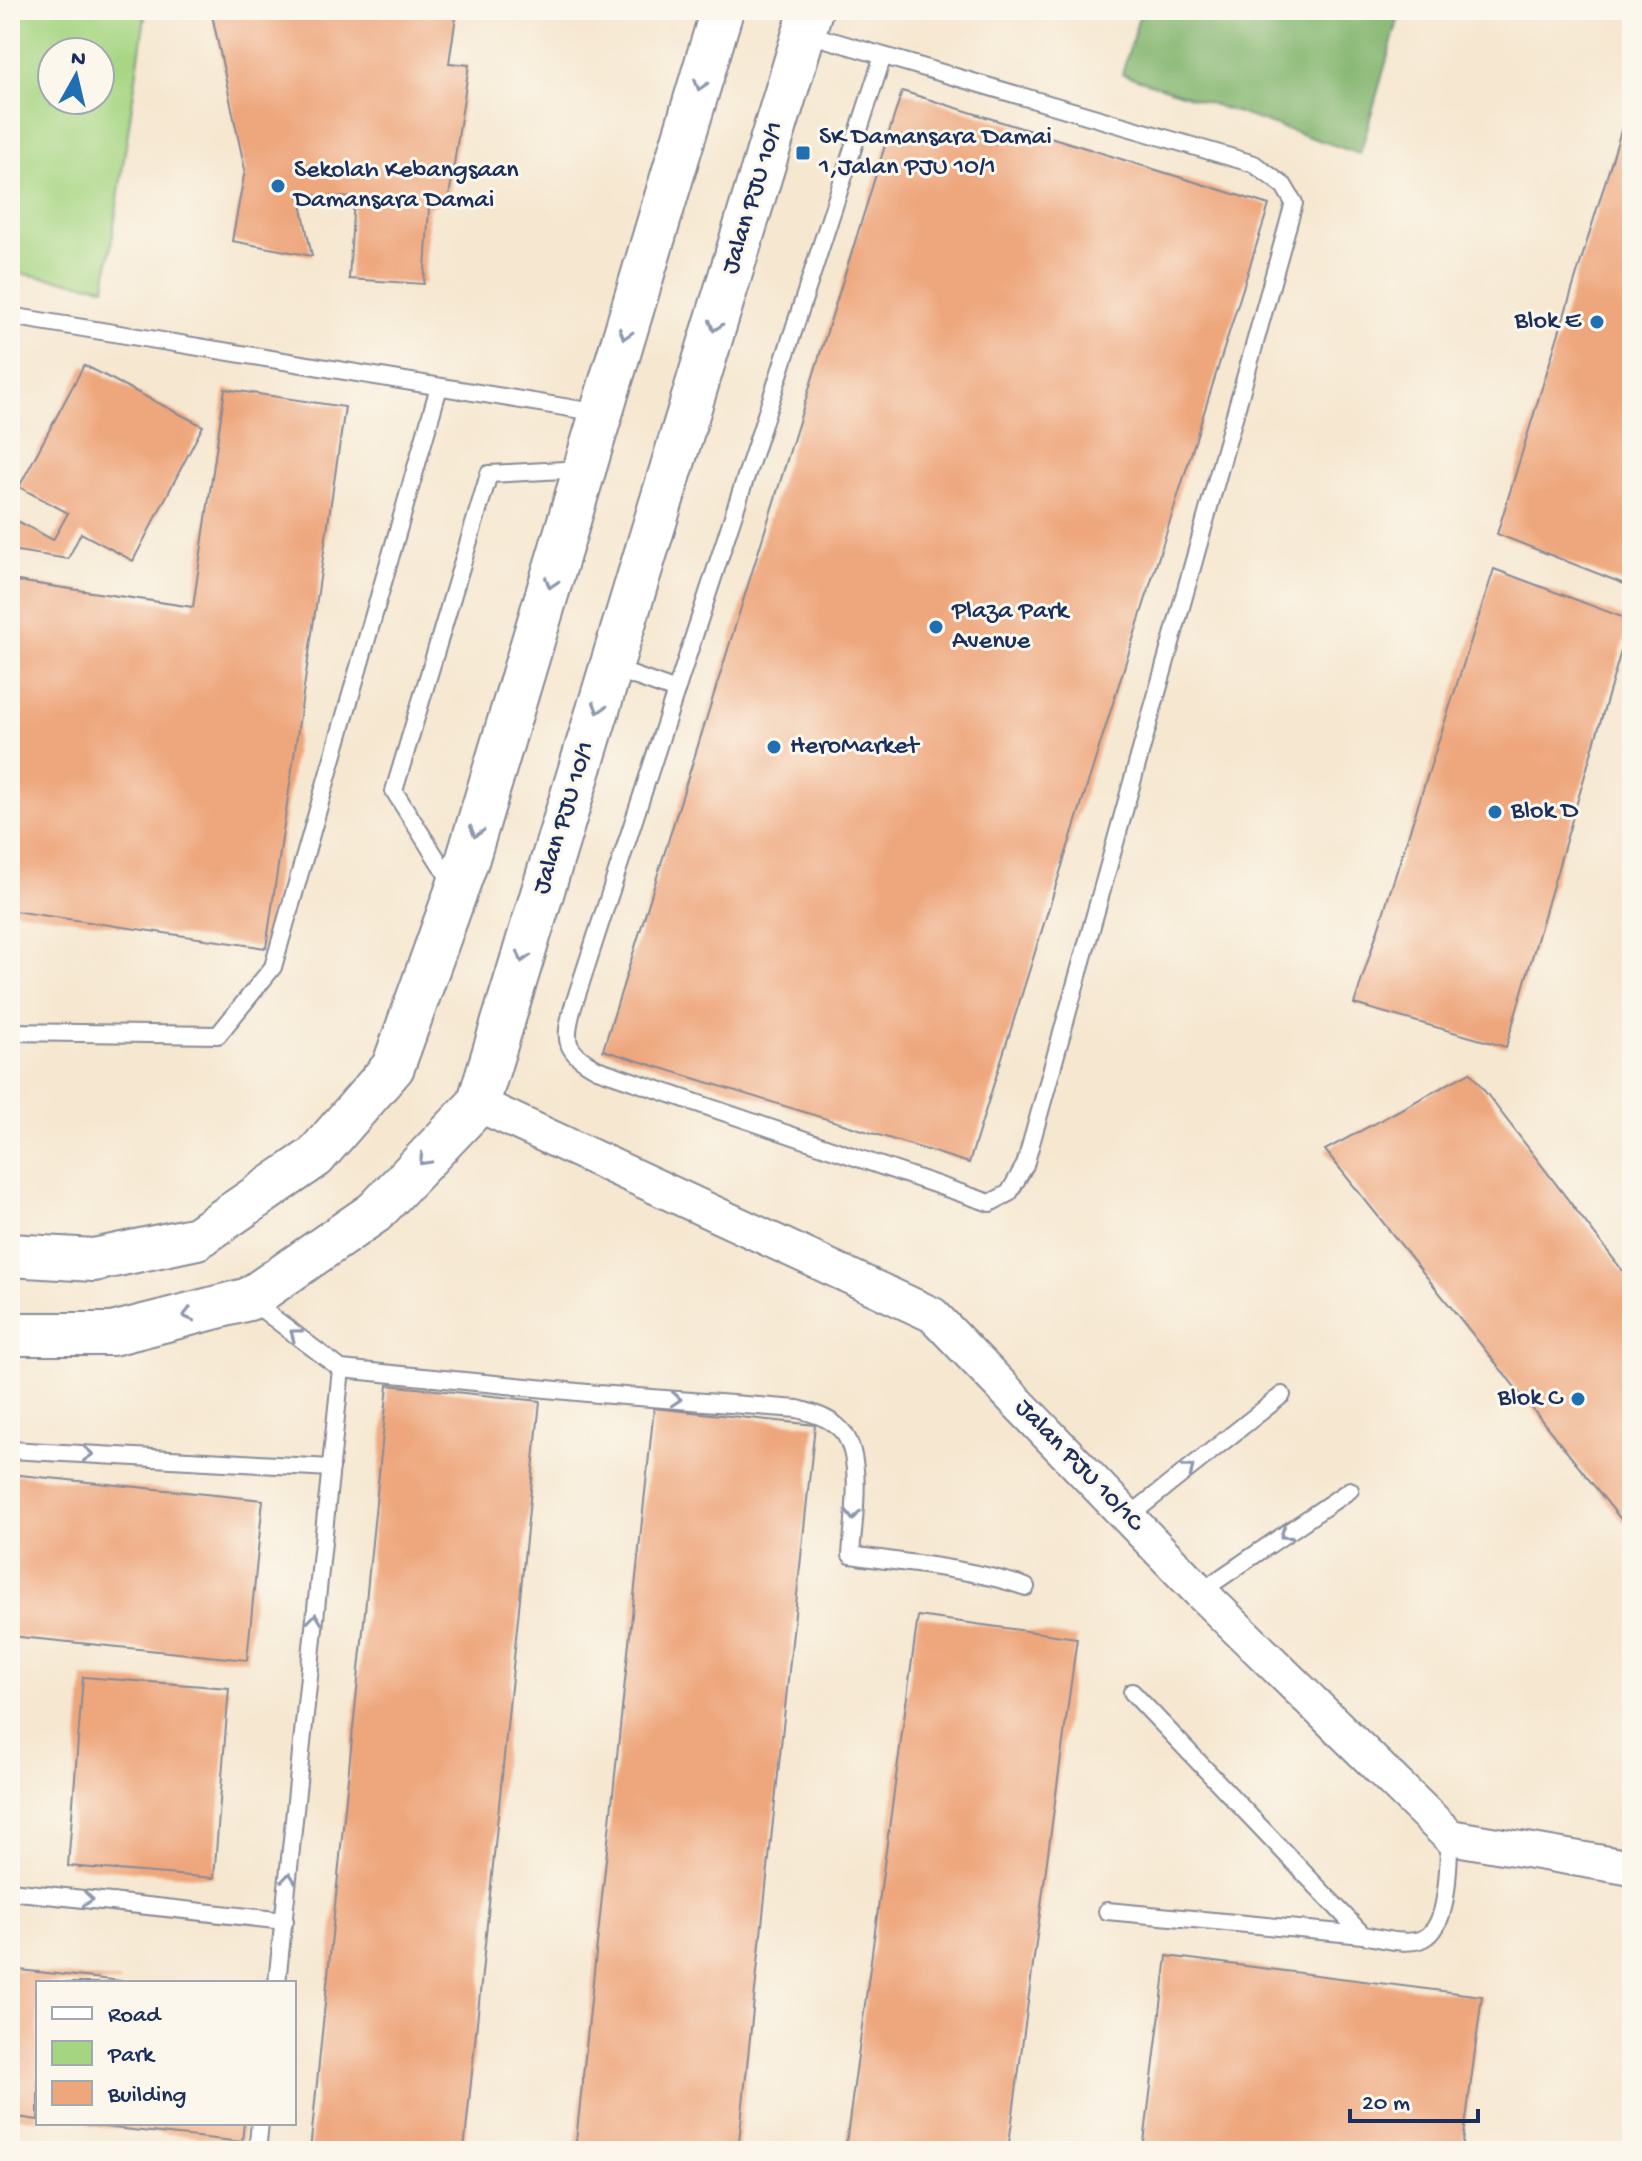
<svg xmlns="http://www.w3.org/2000/svg" width="1642" height="2161" viewBox="0 0 1642 2161" font-family="'Gochi Hand',sans-serif">
	<rect width="100%" height="100%" fill="#fbf7ec"/>
	<filter id="ink" filterUnits="userSpaceOnUse"><feTurbulence type="fractalNoise" baseFrequency=".0125" numOctaves="2"/><feDisplacementMap in="SourceGraphic" scale="16" xChannelSelector="R" yChannelSelector="G"/><feConvolveMatrix kernelMatrix="1 2 1 2 8 2 1 2 1" color-interpolation-filters="sRGB"/></filter>
	<filter id="wash" filterUnits="userSpaceOnUse"><feTurbulence type="fractalNoise" baseFrequency=".006" numOctaves="4" result="noise"/><feDisplacementMap in="SourceGraphic" scale="32" xChannelSelector="R" yChannelSelector="G"/><feGaussianBlur stdDeviation="1.8" result="paint"/><feColorMatrix in="noise" values="0 0 0 0 0 0 0 0 0 0 0 0 0 0 0 0 0 1.4 0 .05"/><feComposite in="paint" operator="in"/></filter>
	<g filter="url(#wash)">
		<rect width="100%" height="100%" fill="#f6e7d0"/>
		<path fill="#a6d582" stroke="#608270" stroke-width="2" fill-rule="evenodd" d="M10 10H146L105 287 10 272ZM52 52H100V100H52Z"/>
		<path fill="#84b670" stroke="#507267" stroke-width="2" d="M1141 10H1401L1360 154 1122 74Z"/>
		<g id="blocks">
			<g fill="#eea67b">
				<path d="M211 10H457L449 63 469 65 449 197 429 208 424 284 349 279 354 198 299 194 312 256 232 241 245 170Z"/>
				<path d="M902 91 1269 205 969 1163 603 1050Z"/>
				<path d="M1628 108 1632 109V587L1497 534Z"/>
				<path d="M84 365 203 426 133 561 81 533 68 559 10 550V517L53 540 68 513 19 487Z"/>
				<path d="M225 389 345 407 266 948 14 911 10 922V580L193 607Z"/>
				<path d="M1494 569 1630 620 1506 1047 1354 1004Z"/>
				<path d="M1470 1072 1632 1283V1514L1623 1522 1325 1150Z"/>
				<path d="M388 1385 540 1401 464 2151H310Z"/>
				<path d="M654 1408 815 1425 738 2151H575Z"/>
				<path d="M10 1474 263 1500 247 1660 10 1636Z"/>
				<path d="M918 1616 1077 1638 1008 2151H845Z"/>
				<path d="M83 1677 229 1688 214 1878 68 1866Z"/>
				<path d="M1167 1956 1482 1996 1462 2151H1208L1144 2143Z"/>
				<path d="M10 1969 121 1981V1983H38V2120L10 2116Z"/>
				<path d="M87 2123H244L242 2142 87 2125Z"/>
			</g>
		</g>
	</g>
	<g filter="url(#ink)">
		<use href="#blocks" fill-opacity="0" stroke="#888b97" stroke-width="2"/>
		<g fill="none" stroke-linecap="round" stroke-linejoin="round">
			<g stroke="#888b97" stroke-width="20">
				<g id="service">
					<path d="M805 33 1254 164 1284 186 1294 203 1025 1165 1009 1193 990 1203 597 1069C565 1051 563 1042 573 1007L883 56"/>
					<path d="M10 316 600 413"/>
					<path d="M612 668 676 691"/>
					<path d="M454 886 394 791 489 474 583 469"/>
					<path d="M10 1032 218 1035 273 967 439 387"/>
					<path d="M251 1301 341 1369 598 1394 798 1409C812 1413 827 1417 838 1427 866 1449 853 1522 851 1555 909 1564 970 1568 1026 1587"/>
					<path d="M10 1450 331 1468"/>
					<path d="M1128 1517 1282 1395"/>
					<path d="M1200 1592 1350 1490"/>
					<path d="M1132 1692 1363 1935"/>
					<path d="M10 1891 285 1921"/>
					<path d="M1107 1911 1363 1935C1380 1938 1403 1945 1420 1940 1451 1930 1447 1865 1450 1837"/>
					<path d="M277 1983 341 1369"/>
					<path d="M257 2151 260 2123"/>
				</g>
			</g>
			<g stroke="#888b97" stroke-width="38">
				<path id="minor" d="M478 1104 933 1315 1200 1592 1450 1837 1632 1868"/>
			</g>
			<g stroke="#888b97" stroke-width="46">
				<g id="tertiary">
					<path d="M10 1255 94 1260 197 1238 315 1157 393 1067 468 858 722 10"/>
					<path d="M10 1334H112L249 1299 375 1212 478 1104 811 10"/>
				</g>
			</g>
			<use href="#service" stroke="#fff" stroke-width="16"/>
			<use href="#minor" stroke="#fff" stroke-width="34"/>
			<use href="#tertiary" stroke="#fff" stroke-width="42"/>
		</g>
		<defs><path id="oneway-chevron" d="M-2-3.5L2.5 0L-2 3.5" fill="none" stroke-width="1.6" stroke-linecap="round" stroke-linejoin="round" transform="scale(2)"/></defs>
		<g stroke="#8d97ae">
			<use href="#oneway-chevron" transform="translate(700 85) rotate(107)"/>
			<use href="#oneway-chevron" transform="translate(715 326) rotate(107)"/>
			<use href="#oneway-chevron" transform="translate(625 334) rotate(107)"/>
			<use href="#oneway-chevron" transform="translate(551 583) rotate(107)"/>
			<use href="#oneway-chevron" transform="translate(599 708) rotate(107)"/>
			<use href="#oneway-chevron" transform="translate(476 832) rotate(107)"/>
			<use href="#oneway-chevron" transform="translate(523 957) rotate(107)"/>
			<use href="#oneway-chevron" transform="translate(424 1160) rotate(134)"/>
			<use href="#oneway-chevron" transform="translate(188 1315) rotate(166)"/>
			<use href="#oneway-chevron" transform="translate(295 1334) rotate(-143)"/>
			<use href="#oneway-chevron" transform="translate(676 1399) rotate(4)"/>
			<use href="#oneway-chevron" transform="translate(88 1454) rotate(3)"/>
			<use href="#oneway-chevron" transform="translate(1189 1469) rotate(-39)"/>
			<use href="#oneway-chevron" transform="translate(853 1515) rotate(92)"/>
			<use href="#oneway-chevron" transform="translate(1285 1534) rotate(146)"/>
			<use href="#oneway-chevron" transform="translate(315 1619) rotate(-84)"/>
			<use href="#oneway-chevron" transform="translate(289 1878) rotate(-84)"/>
			<use href="#oneway-chevron" transform="translate(88 1899) rotate(6)"/>
		</g>
	</g>
	<g fill="#1f6fb2" stroke="#fbf7ec" stroke-width="3">
		<rect x="795" y="145" width="16" height="16" rx="4"/>
		<circle cx="278" cy="186" r="8"/>
		<circle cx="1597" cy="322" r="8"/>
		<circle cx="936" cy="627" r="8"/>
		<circle cx="774" cy="747" r="8"/>
		<circle cx="1495" cy="812" r="8"/>
		<circle cx="1578" cy="1399" r="8"/>
	</g>
	<g text-anchor="middle" dominant-baseline="central" stroke-width="6" stroke-linejoin="round" paint-order="stroke">
		<g font-size="26" fill="#1b2f5e" stroke="#fbf7ec" text-anchor="start">
			<text x="819" y="138">SK Damansara Damai<tspan x="819" dy="30">1,Jalan PJU 10/1</tspan></text>
			<text x="294" y="171">Sekolah Kebangsaan<tspan x="294" dy="30">Damansara Damai</tspan></text>
			<text x="1581" y="322" text-anchor="end">Blok E</text>
			<text x="952" y="612">Plaza Park<tspan x="952" dy="30">Avenue</tspan></text>
			<text x="790" y="747">HeroMarket</text>
			<text x="1511" y="812">Blok D</text>
			<text x="1562" y="1399" text-anchor="end">Blok C</text>
		</g>
		<g font-size="26" fill="#1b2f5e" stroke="#fbf7ec">
			<text transform="translate(754 198) rotate(-73)">Jalan PJU 10/1</text>
			<text transform="translate(565 818) rotate(-73)">Jalan PJU 10/1</text>
			<text transform="translate(1078 1466) rotate(46)">Jalan PJU 10/1C</text>
		</g>
	</g>
	<rect width="1642" height="2161" fill="none" stroke="#fbf7ec" stroke-width="40"/>
	<rect x="36" y="1981" width="260" height="144" fill="#fbf7ec" stroke="#a1a7b3" stroke-width="2"/>
	<rect x="52" y="2007" width="40" height="12" fill="#ffffff" stroke="#a1a7b3" stroke-width="2"/>
	<text x="108" y="2021" font-size="24" fill="#1b2f5e">Road</text>
	<rect x="52" y="2041" width="40" height="24" fill="#a6d582" stroke="#a1a7b3" stroke-width="2"/>
	<text x="108" y="2061" font-size="24" fill="#1b2f5e">Park</text>
	<rect x="52" y="2081" width="40" height="24" fill="#eea67b" stroke="#a1a7b3" stroke-width="2"/>
	<text x="108" y="2101" font-size="24" fill="#1b2f5e">Building</text>
	<g transform="translate(76 76) rotate(8)"><circle r="38" fill="#fbf7ec" stroke="#a1a7b3" stroke-width="2"/>
	<path d="M0-6L14 30L0 20L-14 30Z" fill="#1f6fb2"/>
	<text y="-12" font-size="22" font-weight="bold" text-anchor="middle" fill="#1b2f5e">N</text>
	</g>
	<path d="M1350 2109v12h128v-12" fill="none" stroke="#1b2f5e" stroke-width="4"/>
	<text x="1362" y="2109" font-size="24" fill="#1b2f5e" stroke="#fbf7ec" stroke-width="6" paint-order="stroke">20 m</text>
</svg>
